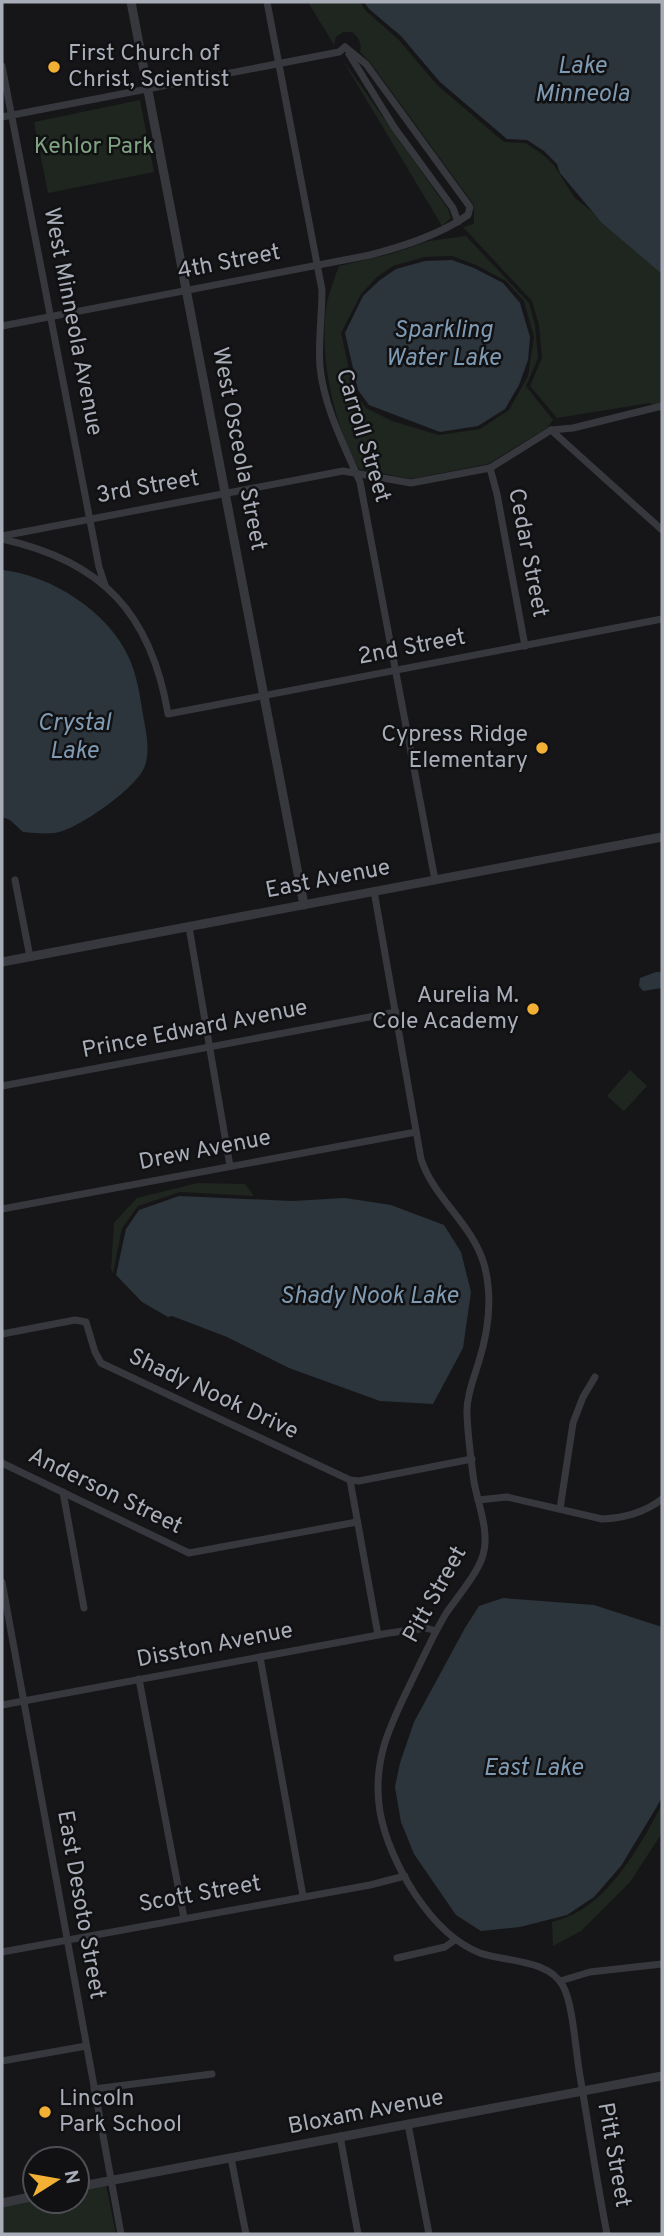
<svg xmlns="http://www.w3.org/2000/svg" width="664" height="2236" viewBox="0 0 664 2236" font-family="Overpass,sans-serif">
	<rect width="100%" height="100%" fill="#161618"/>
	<g fill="#1e261f" fill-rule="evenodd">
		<path d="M308 2H360L366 11 398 39 437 85 504 142 526 143 542 154 554 165 574 197 662 269V413L650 403 557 418 530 386 542 358 539 325 532 301 463 227 474 224V205L370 62 360 52C362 43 359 38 352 32H343L336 37 334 45Z"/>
		<path d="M342 59 448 209 451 218 442 226Z"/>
		<path d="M140 100 154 172 48 193 34 122Z"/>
		<path d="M466 236 529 303 535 325 538 358 526 386 553 420 547 428 488 464 411 479 359 469C333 424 318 352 327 302 330 290 335 277 339 266L391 254 429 241ZM452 256 476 265 506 281 524 301 534 337 528 376 509 410 480 429 439 435 392 421 366 408 354 392 341 333 361 294 377 277 393 266 424 257Z"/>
		<path d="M630 1070 647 1086 624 1111 607 1096Z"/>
		<path d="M198 1183 245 1184 254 1196 180 1192 138 1206 122 1228 113 1273 111 1269 114 1223 137 1198Z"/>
		<path d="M662 1805V1833L630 1882 581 1931 553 1946 552 1922C607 1909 637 1850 662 1805Z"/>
		<path d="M106 2185 116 2234H2V2207L35 2200 77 2201V2191Z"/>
	</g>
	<g fill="#2c353c">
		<path d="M364 2H662V274L602 223 560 173 557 164 544 151 527 140 507 139 440 82 401 36 369 9Z"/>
		<path d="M452 260 474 268 503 283 520 303 530 337 528 360 519 385 505 409 478 426 440 432 369 405 358 390 345 333 363 296 380 280 396 269 425 261Z"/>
		<path d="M2 570C51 575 109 612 129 658 137 675 140 696 143 715 146 732 151 752 144 768 135 789 77 830 55 833 44 834 33 833 23 832L10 820 2 817Z"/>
		<path d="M656 972H662V988L643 991 639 986 640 978Z"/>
		<path d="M179 1196 292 1201 345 1198 391 1205 444 1225 461 1252 471 1292 463 1348 433 1404 380 1401 289 1368 227 1337 172 1316 168 1317 142 1302 116 1275 126 1229 139 1210Z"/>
		<path d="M503 1598 594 1605 662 1627V1797L656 1808 621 1866 594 1897 567 1915 520 1927 481 1931 456 1915 414 1854 401 1822 395 1787 400 1763 414 1722 465 1628 479 1606Z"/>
	</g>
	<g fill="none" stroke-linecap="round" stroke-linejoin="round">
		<g stroke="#37383d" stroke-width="7">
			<path d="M267 2 322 290C322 316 318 342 320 367 324 407 344 445 360 482L435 880"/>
			<path d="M349 54 394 127 453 208 458 222"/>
			<path d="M2 66 99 567 105 585"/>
			<path d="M2 117 339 52 345 47"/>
			<path d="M2 326 370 255C404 246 439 235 468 215L470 207 366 64 345 47"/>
			<path d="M551 430 662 530"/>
			<path d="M490 468 497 494 525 646"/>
			<path d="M2 536 343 471 411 483 490 468 551 430 573 428 662 406"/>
			<path d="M2 539C102 561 151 613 168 714L662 619"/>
			<path d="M15 880 30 957"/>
			<path d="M374 891 421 1159C434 1199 472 1223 484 1264 493 1297 489 1329 479 1361 474 1378 466 1397 467 1415 468 1437 471 1460 474 1482 478 1504 490 1533 483 1555 478 1573 458 1596 447 1612 435 1631 426 1652 416 1672 393 1720 371 1757 380 1812 389 1862 431 1934 480 1953 505 1962 549 1959 563 1986 573 2003 576 2055 580 2076 589 2129 597 2182 607 2234"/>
			<path d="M189 927 230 1166"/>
			<path d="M2 1086 396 1012"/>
			<path d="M2 1209 416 1132"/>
			<path d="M2 1334 75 1320 86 1322 95 1352 101 1363 350 1480 359 1481 472 1459"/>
			<path d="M2 1463 189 1553 357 1522"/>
			<path d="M350 1480 378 1635"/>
			<path d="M63 1492 84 1608"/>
			<path d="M478 1500 507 1497 602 1519C624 1518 644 1513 662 1499"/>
			<path d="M560 1509 573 1423 583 1397 595 1377"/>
			<path d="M2 1582 121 2234"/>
			<path d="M260 1657 303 1896"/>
			<path d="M139 1679 184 1918"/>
			<path d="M2 1705 389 1633 426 1628 436 1631"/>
			<path d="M2 1952 370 1885 405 1876"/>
			<path d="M397 1958 445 1947 455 1940"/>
			<path d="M560 1981 590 1972 662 1964"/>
			<path d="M2 2061 86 2046"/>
			<path d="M94 2089 212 2074"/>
			<path d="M408 2124 429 2234"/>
			<path d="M340 2136 358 2234"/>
			<path d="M231 2158 246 2234"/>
		</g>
		<g stroke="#37383d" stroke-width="9">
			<path d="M131 2 304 905"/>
			<path d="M2 962 662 837"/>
			<path d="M77 2187 662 2076"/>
			<path d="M2 2203 35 2196"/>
		</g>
	</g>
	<g fill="#f2b134" stroke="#111113" stroke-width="2.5">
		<circle cx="54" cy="67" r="7"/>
		<circle cx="542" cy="748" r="7"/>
		<circle cx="533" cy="1009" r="7"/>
		<circle cx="45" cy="2112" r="7"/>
	</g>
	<g text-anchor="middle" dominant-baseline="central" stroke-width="5" stroke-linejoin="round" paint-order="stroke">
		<g font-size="23" fill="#a8adb8" stroke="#111113" text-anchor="start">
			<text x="68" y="54">First Church of<tspan x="68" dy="26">Christ, Scientist</tspan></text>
			<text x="528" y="735" text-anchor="end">Cypress Ridge<tspan x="528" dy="26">Elementary</tspan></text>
			<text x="519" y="996" text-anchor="end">Aurelia M.<tspan x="519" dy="26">Cole Academy</tspan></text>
			<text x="59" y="2099">Lincoln<tspan x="59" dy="26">Park School</tspan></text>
		</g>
		<g font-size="23" fill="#7fa381" stroke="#111113">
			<text x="94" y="147">Kehlor Park</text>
		</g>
		<g font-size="23" fill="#a8adb8" stroke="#111113">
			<text transform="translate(229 263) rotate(-11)">4th Street</text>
			<text transform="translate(72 322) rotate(79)">West Minneola Avenue</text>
			<text transform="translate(362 436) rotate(73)">Carroll Street</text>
			<text transform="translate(238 449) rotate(79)">West Osceola Street</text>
			<text transform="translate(148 488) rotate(-10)">3rd Street</text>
			<text transform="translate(527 553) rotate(79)">Cedar Street</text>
			<text transform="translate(412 648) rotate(-11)">2nd Street</text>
			<text transform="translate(328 880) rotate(-11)">East Avenue</text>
			<text transform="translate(195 1030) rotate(-11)">Prince Edward Avenue</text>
			<text transform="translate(205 1151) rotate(-11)">Drew Avenue</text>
			<text transform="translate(213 1395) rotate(25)">Shady Nook Drive</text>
			<text transform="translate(105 1492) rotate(26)">Anderson Street</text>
			<text transform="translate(436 1595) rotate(-61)">Pitt Street</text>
			<text transform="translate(215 1646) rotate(-11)">Disston Avenue</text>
			<text transform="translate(200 1895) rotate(-10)">Scott Street</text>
			<text transform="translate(80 1905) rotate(80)">East Desoto Street</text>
			<text transform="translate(366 2113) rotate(-11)">Bloxam Avenue</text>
			<text transform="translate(613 2155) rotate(80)">Pitt Street</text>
		</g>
		<g font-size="24" font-style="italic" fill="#7f9bb3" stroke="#111113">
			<text x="582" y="67">Lake<tspan x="582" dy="28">Minneola</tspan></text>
			<text x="443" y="331">Sparkling<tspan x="443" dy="28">Water Lake</tspan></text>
			<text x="74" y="724">Crystal<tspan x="74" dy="28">Lake</tspan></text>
			<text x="369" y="1297">Shady Nook Lake</text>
			<text x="533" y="1769">East Lake</text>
		</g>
	</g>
	<rect width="664" height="2236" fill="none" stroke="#a8adb8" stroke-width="7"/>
	<g transform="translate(56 2180) rotate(79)"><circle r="33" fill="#111113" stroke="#4d4f55" stroke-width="2"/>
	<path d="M0-5L12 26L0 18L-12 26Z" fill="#f2b134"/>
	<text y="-10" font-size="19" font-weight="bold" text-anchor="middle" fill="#a8adb8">N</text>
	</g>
</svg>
